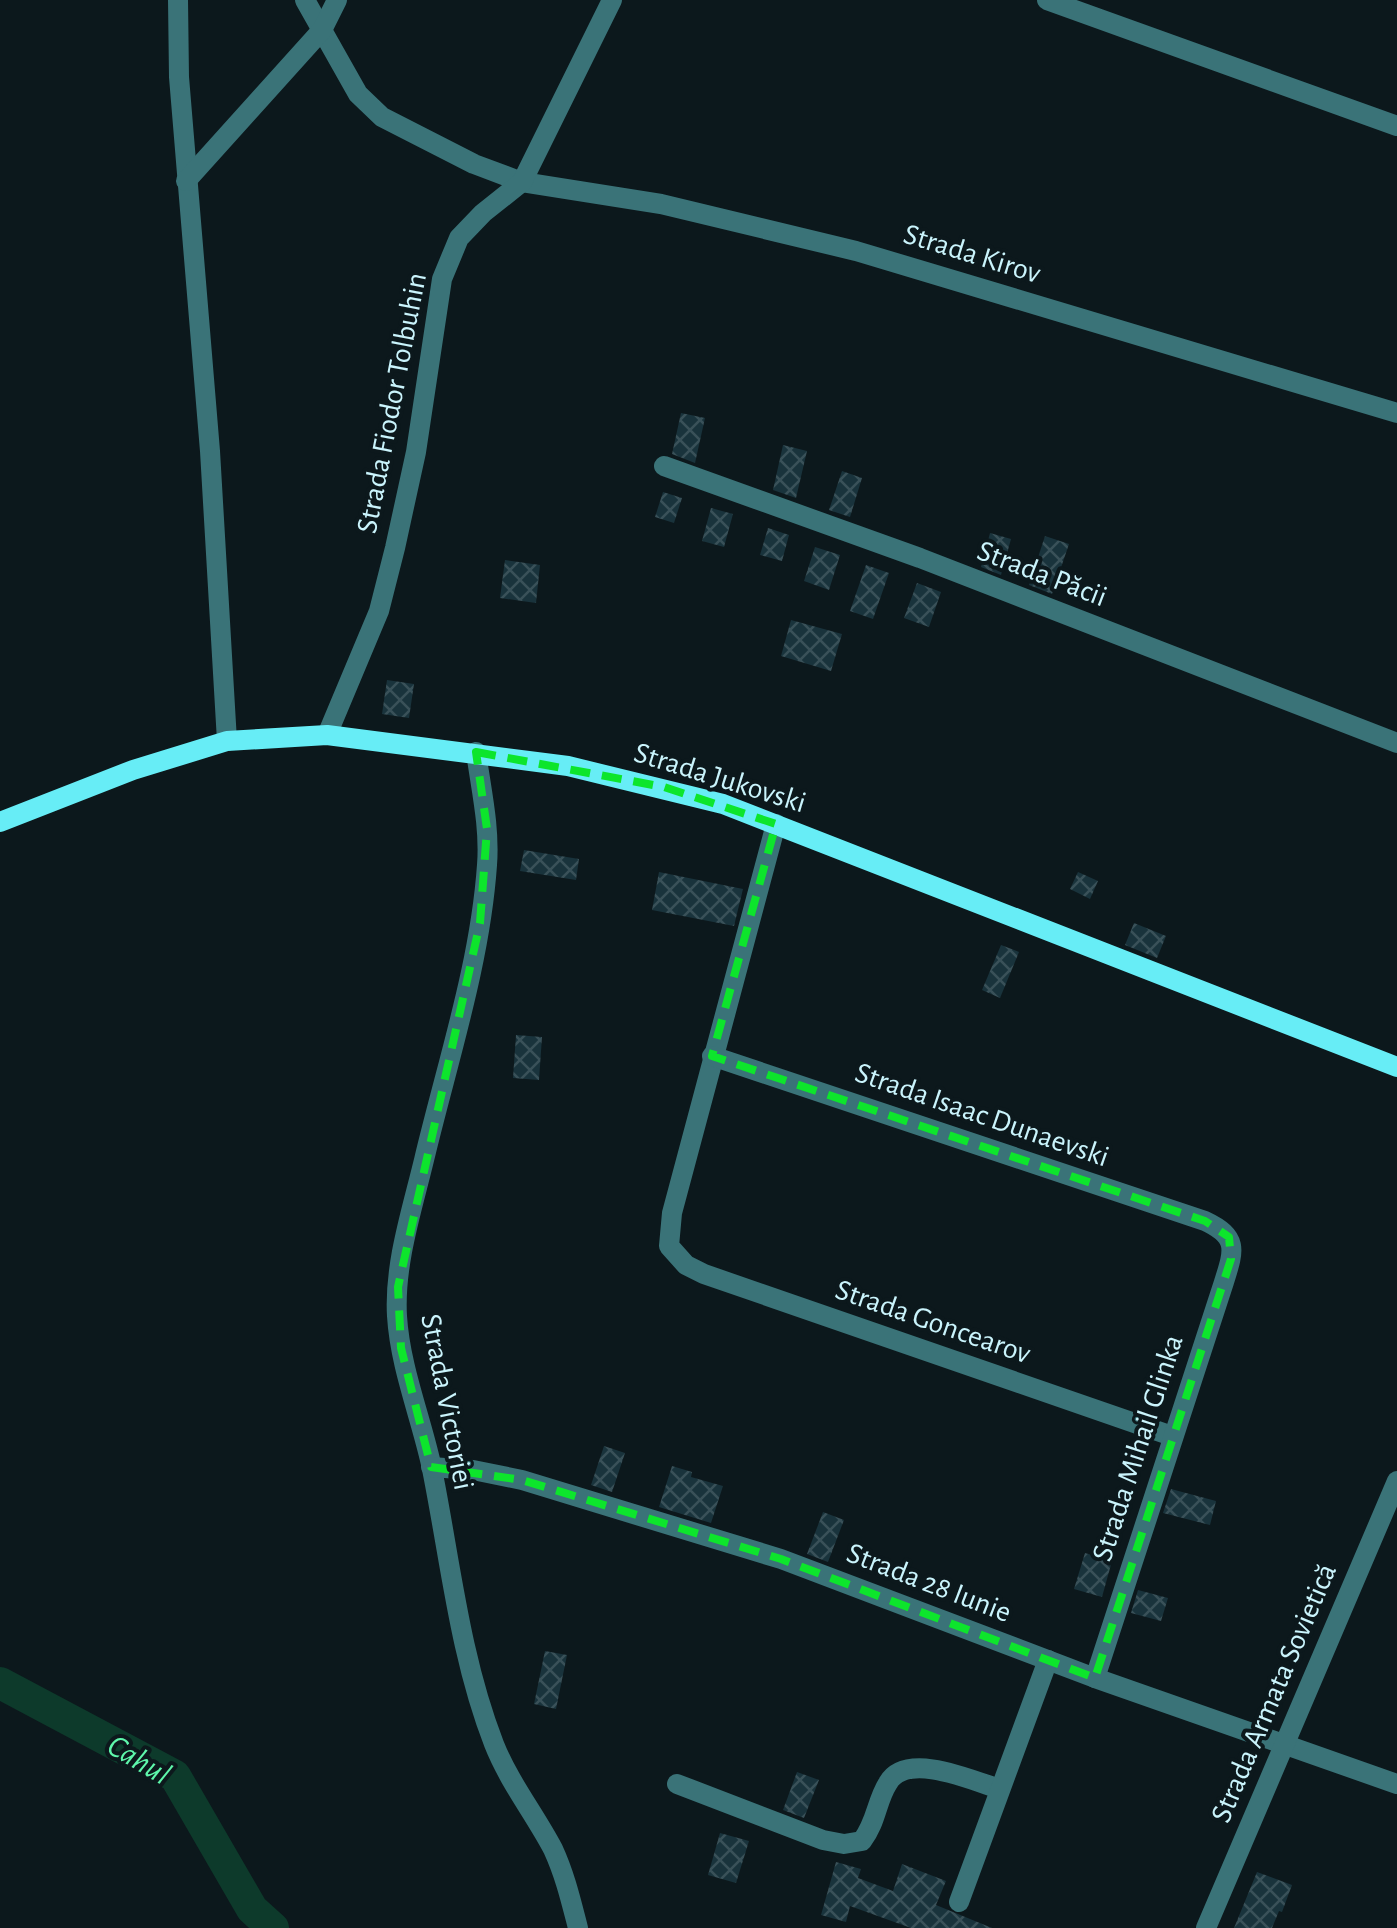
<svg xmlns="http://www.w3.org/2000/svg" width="1397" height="1928" viewBox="0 0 1397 1928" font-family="'Alegreya Sans',sans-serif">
	<defs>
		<pattern id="building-cross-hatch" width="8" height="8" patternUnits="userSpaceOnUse" patternTransform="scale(2.5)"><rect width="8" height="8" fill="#19333c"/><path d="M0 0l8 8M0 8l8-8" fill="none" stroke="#395159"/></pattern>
	</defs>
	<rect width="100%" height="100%" fill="#0c181c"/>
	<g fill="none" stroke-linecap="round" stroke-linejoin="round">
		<path stroke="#0d3a2b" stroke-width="32" d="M0 1683 175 1776 252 1909 273 1928"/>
	</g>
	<g fill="url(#building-cross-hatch)">
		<path d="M681 413 705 418 695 463 672 454Z"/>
		<path d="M783 445 807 451 796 498 773 490Z"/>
		<path d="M842 471 862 478 850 517 829 510Z"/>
		<path d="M663 492 682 498 674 523 655 517Z"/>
		<path d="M711 508 733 514 724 547 702 541Z"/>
		<path d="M768 528 789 535 782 561 760 555Z"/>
		<path d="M990 533 1011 539 1001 575 981 567Z"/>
		<path d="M1045 536 1069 544 1052 594 1029 585Z"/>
		<path d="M815 547 840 555 829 590 804 581Z"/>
		<path d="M505 560 540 565 536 603 500 598Z"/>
		<path d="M866 565 889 573 873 619 850 611Z"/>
		<path d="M917 583 941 592 929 627 904 618Z"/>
		<path d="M791 620 842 634 831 671 781 656Z"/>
		<path d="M387 680 414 684 409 718 382 714Z"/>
		<path d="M524 850 579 859 576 880 520 871Z"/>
		<path d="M659 872 743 889 734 926 652 910Z"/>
		<path d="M1078 872 1098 881 1090 899 1070 889Z"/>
		<path d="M1134 923 1166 936 1157 958 1125 945Z"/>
		<path d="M1001 945 1019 952 1000 998 982 990Z"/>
		<path d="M516 1035 542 1037 539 1080 513 1078Z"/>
		<path d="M604 1446 625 1453 612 1492 591 1485Z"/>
		<path d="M672 1466 692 1472 691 1477 723 1486 711 1523 659 1507Z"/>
		<path d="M1171 1489 1216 1501 1210 1525 1163 1513Z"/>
		<path d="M823 1512 844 1520 828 1562 807 1554Z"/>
		<path d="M1085 1553 1112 1561 1102 1597 1074 1589Z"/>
		<path d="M1138 1590 1168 1598 1161 1621 1131 1613Z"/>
		<path d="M545 1651 567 1655 556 1709 534 1704Z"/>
		<path d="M797 1772 819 1780 804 1818 783 1810Z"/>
		<path d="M720 1833 749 1841 736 1883 708 1875Z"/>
		<path d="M836 1862 861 1869 858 1878 893 1891 902 1864 946 1881 936 1905 992 1928H911L850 1906 846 1922 821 1915Z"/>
		<path d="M1257 1872 1292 1885 1282 1912 1279 1911 1272 1928H1234Z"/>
	</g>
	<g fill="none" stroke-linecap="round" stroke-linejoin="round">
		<g stroke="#3a7378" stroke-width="20">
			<path d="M178 0 179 77 210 451 227 741"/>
			<path d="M305 0 358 94 382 117 474 164 522 182 661 204 856 251 1397 413"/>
			<path d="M1047 0 1397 126"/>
			<path d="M186 181 322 30 337 0"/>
			<path d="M664 466 920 558 1397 743"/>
			<path d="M327 735 379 611 395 548 416 452 442 279 459 238 483 213 522 182 612 0"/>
			<path d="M476 752C481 789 490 827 487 865 480 965 447 1063 424 1160 412 1210 394 1264 397 1316 400 1366 420 1415 431 1464 450 1557 459 1654 494 1744 509 1782 534 1813 553 1849 565 1875 571 1901 578 1928"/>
			<path d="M776 824 672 1213 669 1246 686 1265 704 1274 1172 1436"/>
			<path d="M712 1056 1205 1221C1239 1237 1234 1250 1224 1282L1095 1678"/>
			<path d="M431 1467 473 1470 522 1480 781 1559 1095 1678 1397 1784"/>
			<path d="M677 1784 823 1840 844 1844 862 1841C877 1821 876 1802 888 1783 906 1751 972 1780 999 1789"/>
			<path d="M959 1902 1048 1660"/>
			<path d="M1206 1928 1397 1481"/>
		</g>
		<path stroke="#67edf6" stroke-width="20" d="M0 822 133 770 227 741 327 735 568 766 723 804 1397 1067"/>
	</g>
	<path fill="none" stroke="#0de52c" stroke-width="8" stroke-dasharray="20 12" stroke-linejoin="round" d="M476 752 664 787 776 824 712 1056 1205 1221 1229 1237 1231 1259 1095 1678 781 1559 522 1480 431 1467 401 1348 398 1287 480 923 487 829Z"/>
	<g text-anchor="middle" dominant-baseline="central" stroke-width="8" stroke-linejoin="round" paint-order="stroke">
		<g font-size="30" fill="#caf4fc" stroke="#0c181c">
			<text transform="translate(972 254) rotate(17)">Strada Kirov</text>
			<text transform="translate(392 403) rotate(-79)">Strada Fiodor Tolbuhin</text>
			<text transform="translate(1042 574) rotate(21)">Strada Păcii</text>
			<text transform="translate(720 778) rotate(17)">Strada Jukovski</text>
			<text transform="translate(982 1115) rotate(19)">Strada Isaac Dunaevski</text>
			<text transform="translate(933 1322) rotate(19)">Strada Goncearov</text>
			<text transform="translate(447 1402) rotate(79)">Strada Victoriei</text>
			<text transform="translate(1138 1448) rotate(-72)">Strada Mihail Glinka</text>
			<text transform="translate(929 1583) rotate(21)">Strada 28 Iunie</text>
			<text transform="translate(1274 1693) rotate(-67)">Strada Armata Sovietică</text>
		</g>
		<g font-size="32" font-style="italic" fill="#5ef6ab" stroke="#0c181c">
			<text transform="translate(139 1760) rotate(31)">Cahul</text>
		</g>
	</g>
</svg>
